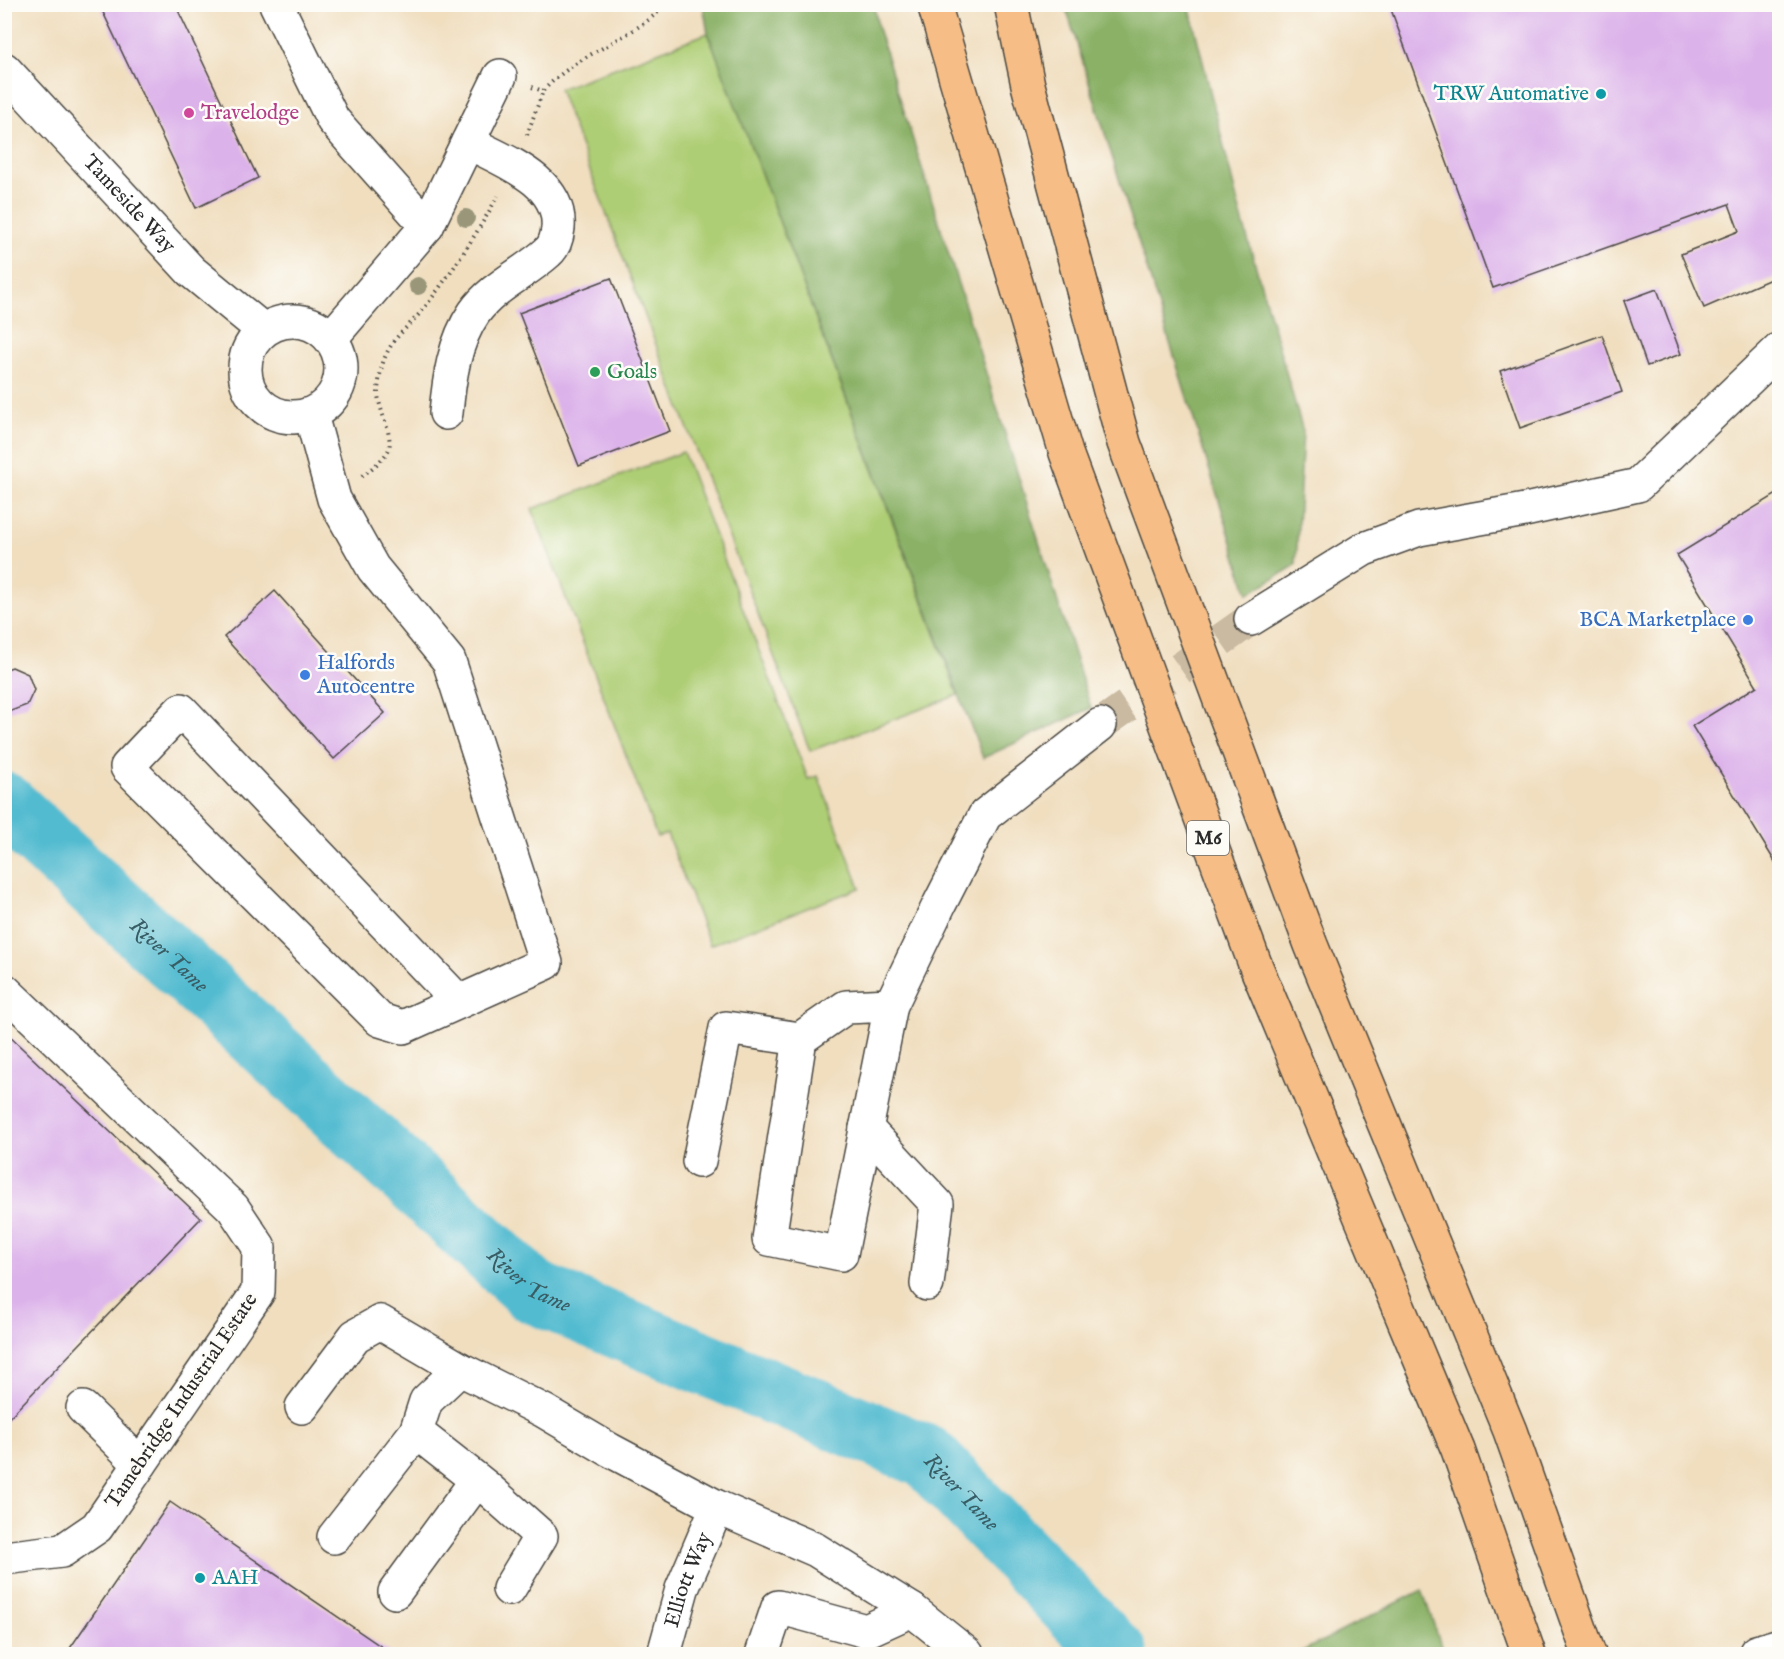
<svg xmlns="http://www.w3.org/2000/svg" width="1784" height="1659" viewBox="0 0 1784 1659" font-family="'IM FELL English',serif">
	<rect width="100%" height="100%" fill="#fdfcf7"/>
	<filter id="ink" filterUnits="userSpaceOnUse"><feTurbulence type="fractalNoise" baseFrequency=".0167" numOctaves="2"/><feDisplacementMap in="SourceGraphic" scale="12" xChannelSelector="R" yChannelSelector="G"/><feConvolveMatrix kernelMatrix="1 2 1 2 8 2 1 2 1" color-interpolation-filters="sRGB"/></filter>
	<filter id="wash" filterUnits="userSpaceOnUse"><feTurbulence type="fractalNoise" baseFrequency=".008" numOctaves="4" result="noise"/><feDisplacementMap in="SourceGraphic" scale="24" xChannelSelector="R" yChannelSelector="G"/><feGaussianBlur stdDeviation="1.35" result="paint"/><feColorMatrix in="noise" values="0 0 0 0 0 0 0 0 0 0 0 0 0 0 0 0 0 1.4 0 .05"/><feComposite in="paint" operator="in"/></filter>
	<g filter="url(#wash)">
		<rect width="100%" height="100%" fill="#f0debf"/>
		<g fill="#aece75" stroke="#6c7c50" stroke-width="1.5">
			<path d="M708 33 958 695 810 751 559 89Z"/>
			<path d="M683 452 808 779 818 776 860 888 710 945 667 834 657 837 532 509Z"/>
		</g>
		<g fill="#8ab166" stroke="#5a6e48" stroke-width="1.5">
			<path d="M703 5H874L878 28 1091 708 983 758 708 33Z"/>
			<path d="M1065 5H1189L1239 208 1303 431 1296 565 1248 594Z"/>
			<path d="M1422 1590 1444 1654H1297Z"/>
		</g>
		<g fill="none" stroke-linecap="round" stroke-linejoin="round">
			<path stroke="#53bbd0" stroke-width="64" id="s1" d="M4 804 532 1291 927 1457 1116 1654"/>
		</g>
		<g id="blocks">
			<g fill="#dcb2ea">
				<path d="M108 4H175L258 178 196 208 101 8Z"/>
				<path d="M1389 4H1780V275L1704 308 1681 254 1739 231 1729 204 1493 288Z"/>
				<path d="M611 278 670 431 579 466 519 313Z"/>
				<path d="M1657 289 1681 354 1647 366 1624 301Z"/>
				<path d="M1602 335 1622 392 1520 428 1500 371Z"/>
				<path d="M1780 492V870L1692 726 1757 686 1677 555Z"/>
				<path d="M275 591 385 713 334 759 224 637Z"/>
				<path d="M12 667 28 674 34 690 27 705 11 711 4 708V670Z"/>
				<path d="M4 1031 201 1218 4 1423Z"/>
				<path d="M170 1502 392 1654H66Z"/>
			</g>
		</g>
	</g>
	<g filter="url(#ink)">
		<use href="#blocks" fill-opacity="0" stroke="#494641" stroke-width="1.5"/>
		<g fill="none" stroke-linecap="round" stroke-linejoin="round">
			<path stroke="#c9baa1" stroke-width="33" stroke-dasharray="33 16" stroke-linecap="butt" d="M1100 725 1251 619"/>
			<g stroke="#494641" stroke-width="36">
				<g id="minor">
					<path d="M276 4 333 120 427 226"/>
					<path id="s2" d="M4 69 191 271 263 330"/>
					<circle cx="293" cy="369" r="48"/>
					<path d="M331 338 427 226 500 76"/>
					<path d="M446 413C449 380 454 342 474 313 493 286 524 274 548 252 555 246 557 237 558 228 562 180 501 160 468 142"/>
					<path d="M311 415 334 499 373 568 449 661 546 963 403 1027 380 1020 127 767 181 710 459 1002"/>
					<path d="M1251 619 1364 549 1419 529 1525 510 1638 485 1780 349"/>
					<path d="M4 990 233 1208 259 1247 258 1292 97 1527 62 1551 4 1558"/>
					<path d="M891 1005 846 1007 800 1039 769 1239 841 1254 891 1005 939 905 985 815 1100 725"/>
					<path d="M866 1128 937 1204 927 1284"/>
					<path d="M699 1161 726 1028 800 1039"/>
					<path d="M460 1369 426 1401 416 1432 486 1487 541 1536 509 1589"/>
					<path d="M302 1407 355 1336 380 1322 460 1369 544 1411 610 1450 717 1507 816 1550 912 1610 967 1654"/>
					<path d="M83 1408 140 1464"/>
					<path d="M334 1537 416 1432"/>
					<path d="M395 1592 477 1480"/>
					<path id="s3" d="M664 1654 682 1589 717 1507"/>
					<path d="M762 1654 778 1607 866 1631 912 1610"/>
					<path d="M1757 1654 1756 1652 1780 1645"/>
				</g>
			</g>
			<g stroke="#494641" stroke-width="36">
				<g id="highway">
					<path d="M934 4 1066 453 1255 964 1458 1450 1529 1654"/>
					<path d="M1011 4 1028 85 1124 443 1311 945 1510 1431 1589 1654"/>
				</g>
			</g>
			<g stroke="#494641" stroke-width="4" stroke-dasharray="1.5 4.5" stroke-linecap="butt">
				<path d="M532 87 543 91C577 53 630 41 667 4"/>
				<path d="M527 135 543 91"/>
				<path d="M362 476C371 469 382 461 388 451 395 438 378 409 378 393 378 385 380 374 382 366 390 337 408 329 425 307 452 272 476 235 498 196"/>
			</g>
			<use href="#minor" stroke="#fff" stroke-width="33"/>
			<use href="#highway" stroke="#f6be86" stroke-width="33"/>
		</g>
		<g fill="#99967a">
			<circle cx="466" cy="218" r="9"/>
			<circle cx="418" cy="286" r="9"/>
		</g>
	</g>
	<g fill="#0f9aa8" stroke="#fdfcf7" stroke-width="2">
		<circle cx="1601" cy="94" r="6"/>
		<circle cx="200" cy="1578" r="6"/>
	</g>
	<circle fill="#d1479c" stroke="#fdfcf7" stroke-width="2" cx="189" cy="113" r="6"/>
	<circle fill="#2e9e5b" stroke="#fdfcf7" stroke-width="2" cx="595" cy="372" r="6"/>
	<g fill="#3f7fe0" stroke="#fdfcf7" stroke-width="2">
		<circle cx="1748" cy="620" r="6"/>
		<circle cx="305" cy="675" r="6"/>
	</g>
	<g text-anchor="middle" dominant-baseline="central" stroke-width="5" stroke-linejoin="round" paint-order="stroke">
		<rect fill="#fdfcf7" stroke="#6a6a68" stroke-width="1.5" x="1187" y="821" width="42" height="34" rx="4.5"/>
		<g font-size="20" font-weight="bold" fill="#2b2b2b">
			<text x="1208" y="838">M6</text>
		</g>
		<g font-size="21" fill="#0d838f" stroke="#fdfcf7" text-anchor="end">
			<text x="1589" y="94">TRW Automative</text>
			<text x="212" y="1578" text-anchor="start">AAH</text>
		</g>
		<g font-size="21" fill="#b23c85" stroke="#fdfcf7" text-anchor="start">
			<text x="201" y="113">Travelodge</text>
		</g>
		<g font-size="21" fill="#2b2b2b" stroke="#fdfcf7">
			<text stroke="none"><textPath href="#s2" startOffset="184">Tameside Way</textPath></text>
			<text transform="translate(182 1401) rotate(-56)">Tamebridge Industrial Estate</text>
			<text stroke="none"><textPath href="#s3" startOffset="78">Elliott Way</textPath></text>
		</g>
		<g font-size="21" fill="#27864d" stroke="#fdfcf7" text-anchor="start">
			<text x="607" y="372">Goals</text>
		</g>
		<g font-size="21" fill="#366cbe" stroke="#fdfcf7" text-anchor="end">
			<text x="1736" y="620">BCA Marketplace</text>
			<text x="317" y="663" text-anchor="start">Halfords<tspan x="317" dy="24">Autocentre</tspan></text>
		</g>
		<g font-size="22" font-style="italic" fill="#395d65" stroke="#fdfcf7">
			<text stroke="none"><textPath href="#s1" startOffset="224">River Tame</textPath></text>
			<text stroke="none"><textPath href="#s1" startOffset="710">River Tame</textPath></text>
			<text stroke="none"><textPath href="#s1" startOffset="1196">River Tame</textPath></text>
		</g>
	</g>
	<rect width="1784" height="1659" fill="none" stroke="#fdfcf7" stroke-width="24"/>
</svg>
